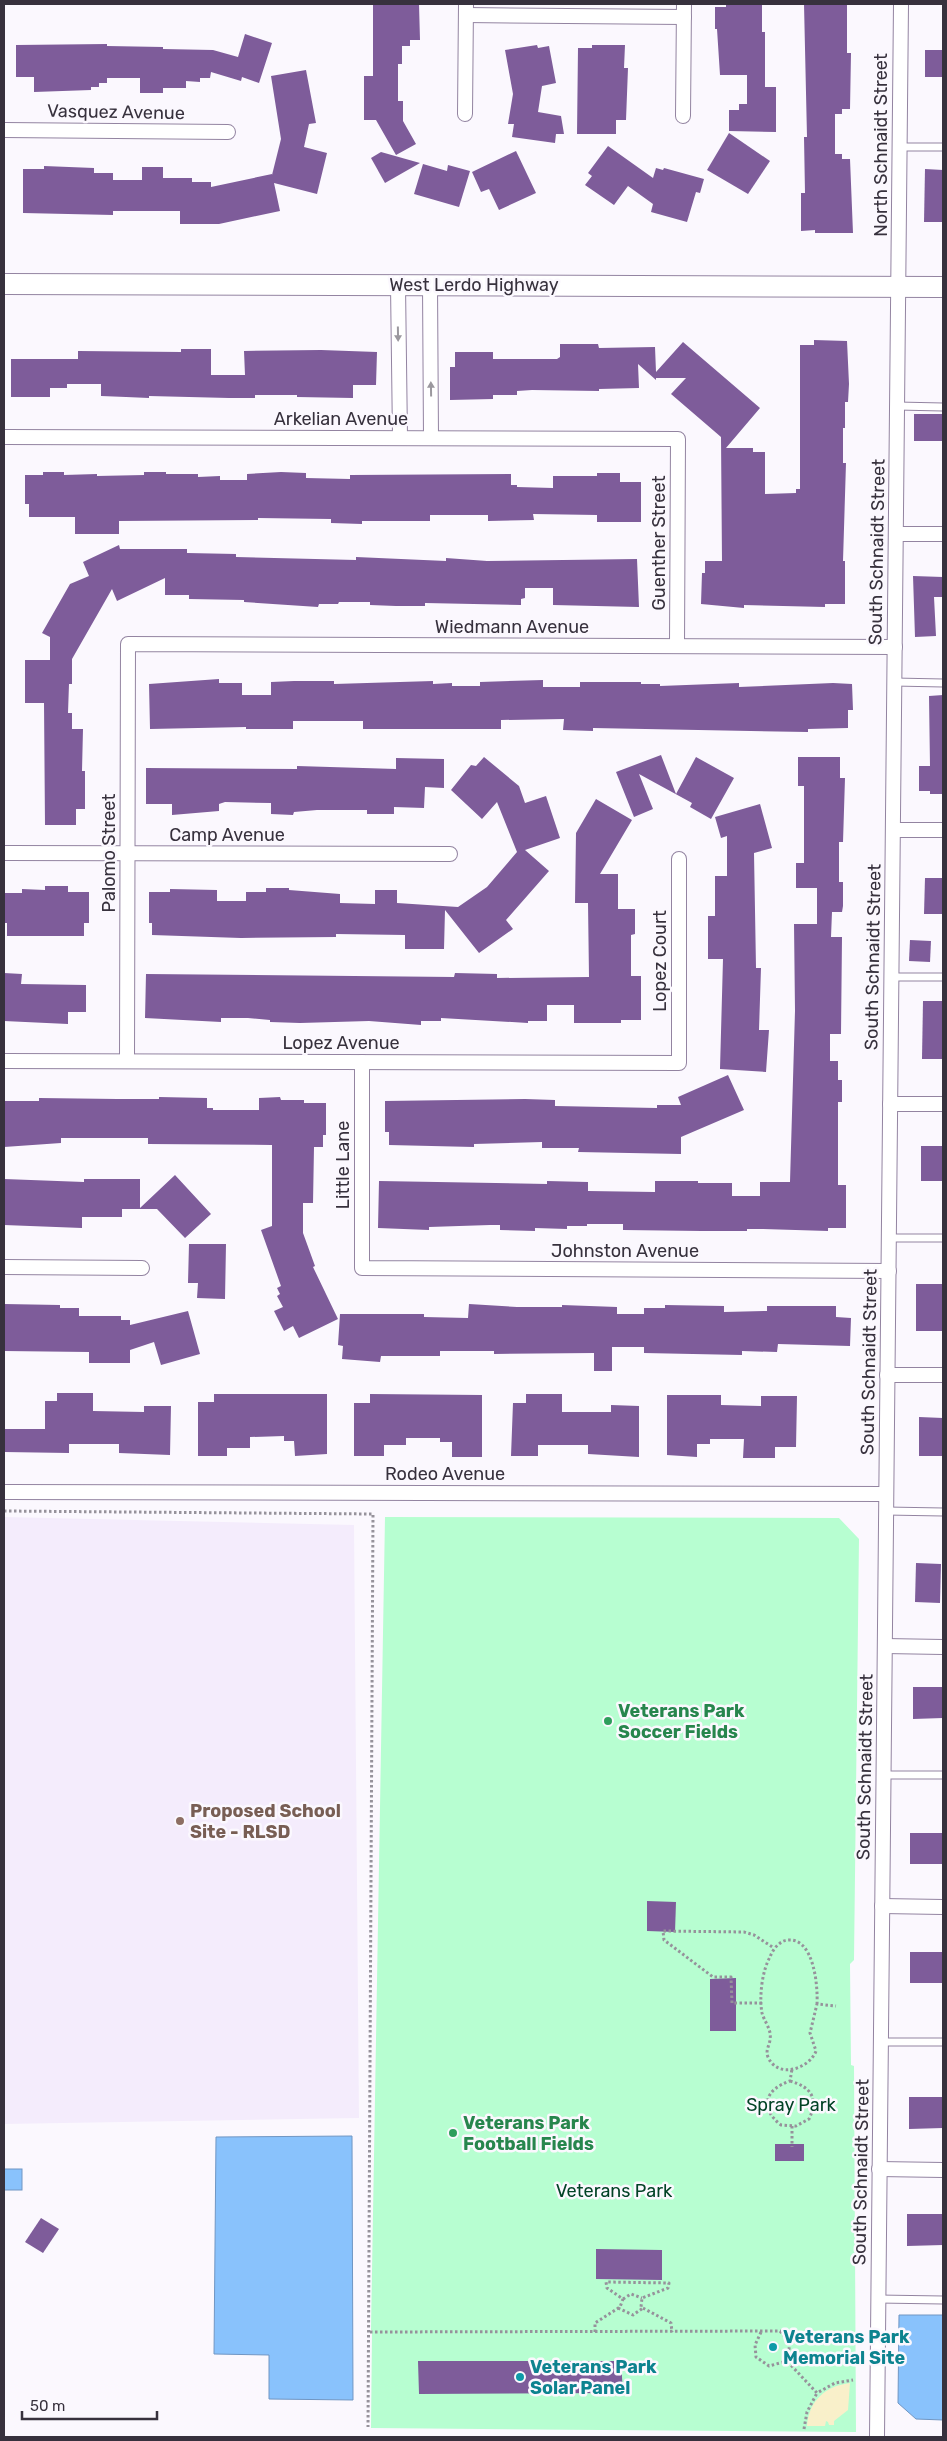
<svg xmlns="http://www.w3.org/2000/svg" width="947" height="2441" viewBox="0 0 947 2441" font-family="Rubik,sans-serif">
	<rect width="100%" height="100%" fill="#fbf8fe"/>
	<path fill="#f4ecfc" d="M4 1517 354 1525 359 2118 4 2124Z"/>
	<path fill="#b7fed1" d="M385 1517 839 1518 859 1539 854 1960 850 1964 851 2065 854 2066 856 2432 371 2428 372 2330H371Z"/>
	<path fill="#f9f0ca" d="M850 2383 848 2410 834 2421V2425H829L828 2422 826 2421 825 2426H807C809 2400 826 2386 850 2383Z"/>
	<g fill="#89c2fc" stroke="#7096c3">
		<path d="M352 2136 353 2400 269 2399V2355L214 2354 216 2137Z"/>
		<rect x="4" y="2169" width="18" height="21"/>
		<path d="M899 2315H943V2420L916 2419 898 2403Z"/>
	</g>
	<g fill="#7e5c9a">
		<path d="M373 4H419L420 40H410V46H402V64H398V101H403V121L416 144 396 155 376 120H364V76H373Z"/>
		<path d="M726 4H762V32H765V87H776V132L729 131V110H739V104H747V75H720L717 29H715V7H726Z"/>
		<path d="M804 4H847V53H851L850 109H842V114H835V154H842V159H850L853 233H815V230L801 231V193H805L804 137H807Z"/>
		<path d="M245 34 272 43 259 83 242 77 241 81 211 72 210 78H200V82L186 81V88H163V93H140V78H107V83H99V87H91V90L34 92V77H16V45L107 44V46L163 47V49L213 50 238 57Z"/>
		<path d="M537 45 538 48 549 46 556 83 542 86 538 112 561 116 564 134H556L555 143 512 137 514 124H508L513 94 505 50Z"/>
		<path d="M592 45H625L624 68H628L626 120H616V134H577L578 48H592Z"/>
		<rect x="925" y="50" width="18" height="27"/>
		<path d="M306 70 316 123 309 124 304 147 327 153 317 194 274 183 280 211 219 224H180V211H113V215L23 213V169H44V166L94 168V173H113V180H142V167H163V178H192V182H211V187L272 174V175L281 139 271 76Z"/>
		<path d="M729 133 770 161 748 194 707 170Z"/>
		<path d="M608 146 653 178 656 168 663 170 664 168 704 179 700 193 696 192 687 222 651 212 653 204 628 186 614 205 585 185 592 176 588 173Z"/>
		<path d="M516 151 536 193 499 210 489 189 481 192 472 172Z"/>
		<path d="M381 152 420 163 385 183 371 158Z"/>
		<path d="M423 164 447 171 448 165 470 171 459 207 414 194Z"/>
		<path d="M925 169 943 170V222H924Z"/>
		<path d="M814 340 847 341 849 384 848 402H845V428H843V463H846L843 561H845V604H825V607L744 605V608L701 604 702 573H705V561H722L721 437 671 394 686 378H656V380L638 364 639 388 599 389V391L532 390 517 391V395H493V399L450 400V367H455V352H493V359H557L560 357V344H598L599 348 655 347 656 372 683 342 760 408 726 448H753V452H765V494L796 493V489H800V345H814Z"/>
		<path d="M181 349H211V375H245L244 351 321 350 377 352 376 385H353V398L297 397V395H255V398H229L149 396V398L126 397 101 396V384H67V388H50V397H11V359H78V351L181 352Z"/>
		<rect x="914" y="414" width="29" height="27"/>
		<path d="M43 472H64V475L97 474V476L144 475V472H166V474H198V477L220 476V480H247V474L281 472 306 473V478L350 479V475L511 474V485H517V487L553 488V476H597V473H620V482H641V522H597V515L533 514 534 520 488 521V515H430V521H362V524L331 523V519L258 518V520L119 521V534H75V517H29V504H25V475H43Z"/>
		<path d="M119 545 120 549H187V553L236 554V557L356 560V557L446 561V558L487 561 637 559 639 607 553 605V588H525V598L521 599V605L425 603V606H396L370 605V602H339L338 604H319L318 607 244 602V600L189 599V595H165V578L117 601 112 589 72 659V684H69L68 713H72V729H83L82 771H85V809H76V825H45L44 703H25V660H50V637L42 633 70 584 89 576 83 562Z"/>
		<path d="M913 576 943 577V597H934L936 636 915 637Z"/>
		<path d="M219 679V683H242V695H271V682L294 681H334V684L433 681V684L452 683V686H480V682L543 680V687H580V682H641V684H660V686L739 683V687L833 683 852 684 853 710H848V728L808 729V732L593 728V731L563 730 564 719 501 720V729H363V721H293V729H246V727L150 729 149 684Z"/>
		<path d="M943 695V794H930V791H919V766H930L929 696Z"/>
		<path d="M661 755 676 794 696 757 734 778 711 819 690 807 692 803 639 774 653 809 634 817 616 772Z"/>
		<path d="M484 757 519 786 525 803 546 796 560 838 525 850 549 871 506 920 513 929 479 953 445 910 444 949H405V935L336 934V937L241 938 152 935V923H149V892H170V889L217 890V901H246V892H266V888H289V890L340 894V903L375 904V890H397V903L458 907 487 887 517 852 497 802 482 819 451 790 471 765 476 766Z"/>
		<path d="M798 757H840V778H845L843 842H839V882H843V906L842 912H832L831 937H842L841 1034H830V1061H838V1080H842V1102H838V1185H846V1228H828V1231L763 1229H747V1231H702L623 1230V1224H587V1226H567V1229L535 1228V1231L500 1230V1225H490L429 1227V1230L378 1228 379 1181 547 1184V1181L588 1182V1191L655 1192V1181H698V1183H732V1196H760V1182H790L795 1011 794 924H817V888H796V863H804V786H798Z"/>
		<path d="M396 758 444 759V788L425 787 424 808 394 807V814H367V810H317L294 812 293 815 271 814V803L225 802 219 804V811L172 815V804H146V768L297 769V766L396 769Z"/>
		<path d="M596 799 632 820 600 874H618V909H635V934L631 935V976H641V1020H621V1023H574V1005H547V1021H528V1023L441 1018V1021H421V1025L369 1021 300 1023 270 1022V1020L248 1018H221V1022L145 1018 146 974 454 977 455 973 497 974V978L589 977 588 903H575L576 833Z"/>
		<path d="M760 804 772 848 754 853 756 968H761L759 1030H769L766 1072 720 1069 723 959H708V916H715V876H727V836L721 838 715 817Z"/>
		<path d="M925 878H943V914H924Z"/>
		<path d="M45 886H68V892H89V923H84V936H7V923H4V893H22V889L45 890Z"/>
		<path d="M910 940 931 941 930 962 909 961Z"/>
		<path d="M4 973 22 974 21 984 86 985V1012H68V1024L4 1021Z"/>
		<path d="M923 1001H943V1059H922Z"/>
		<path d="M728 1075 744 1110 681 1137V1154L578 1152 579 1148H542V1142L474 1144V1147L389 1145V1132H385V1101L525 1099 555 1100V1106L657 1108V1105H681L678 1097Z"/>
		<path d="M159 1097 207 1098V1108H213V1110H259V1098L280 1097 281 1100H304V1103H326V1135H323V1147H314L313 1203H303V1233L315 1266 313 1267 338 1319 299 1338 293 1326 284 1331 274 1311 283 1307 277 1296 280 1294 277 1288 281 1286 261 1230 272 1226V1145L148 1144V1138H61V1143L4 1147V1101H39V1098L117 1099H159Z"/>
		<rect x="921" y="1146" width="22" height="35"/>
		<path d="M175 1175 211 1214 185 1238 157 1209H122V1217H82V1228L4 1225V1179L84 1182V1179H140V1208Z"/>
		<path d="M189 1244H226L225 1299 197 1298 198 1283H188Z"/>
		<rect x="916" y="1284" width="27" height="47"/>
		<path d="M4 1304 60 1305V1308H79V1316H121V1320H130V1325L188 1311 200 1354 161 1365 154 1342 130 1350V1363H89V1352L4 1351Z"/>
		<path d="M469 1304 517 1307H562V1305L617 1307V1314H644V1308H665V1305L724 1306V1312L767 1311V1306H836V1317L851 1318 850 1346 778 1344 777 1352 742 1351V1355L644 1353V1347H612V1371H594V1353L494 1354V1351H440V1356H381L380 1362 342 1359 343 1346 338 1345 340 1314H424V1317L468 1318Z"/>
		<path d="M57 1393H93V1411L144 1412V1406H171L170 1455 119 1453V1444H69V1453L4 1452V1429H45V1401H57Z"/>
		<path d="M214 1394H327V1454L295 1456 294 1441H284V1436L250 1437V1448H227V1456H198V1402H214Z"/>
		<path d="M370 1394 482 1395V1457H452V1442H440V1438H406V1445H384V1456H354V1403H370Z"/>
		<path d="M526 1394H562V1412H611V1405L639 1406V1457L588 1454V1445H538V1456H511L513 1403H526Z"/>
		<path d="M667 1395H721V1405L761 1406V1396H797L796 1447H775V1458H743L744 1439H710V1444H697V1457L667 1455Z"/>
		<path d="M919 1417 943 1418V1456H919Z"/>
		<path d="M916 1563 941 1564 940 1603 915 1602Z"/>
		<path d="M913 1687H943V1718L913 1719Z"/>
		<rect x="910" y="1833" width="33" height="31"/>
		<path d="M647 1901 676 1902 675 1932 647 1931Z"/>
		<rect x="910" y="1952" width="33" height="31"/>
		<path d="M736 1978V2031H710V1979Z"/>
		<path d="M909 2097H943V2128L909 2129Z"/>
		<rect x="775" y="2144" width="29" height="17"/>
		<path d="M907 2214H943V2245L907 2246Z"/>
		<path d="M41 2218 59 2229 43 2253 25 2242Z"/>
		<path d="M596 2249 662 2250V2280L596 2279Z"/>
		<path d="M418 2361H621L623 2393 419 2394Z"/>
	</g>
	<g fill="none" stroke-linecap="round" stroke-linejoin="round">
		<g stroke="#9384a1" stroke-width="9">
			<g id="lane">
				<path d="M900 147H943"/>
				<path d="M897 406 943 407"/>
				<path d="M894 682 943 683"/>
				<path d="M891 977H943"/>
				<path d="M889 1238H943"/>
				<path d="M886 1511 943 1512"/>
				<path d="M883 1775H943"/>
				<path d="M881 2042H943"/>
				<path d="M878 2299 943 2300"/>
			</g>
		</g>
		<g stroke="#9384a1" stroke-width="16">
			<g id="street">
				<path d="M466 15 684 17"/>
				<path d="M465 114 466 4"/>
				<path d="M683 116 684 4"/>
				<path d="M4 130 228 132"/>
				<path d="M398 285 400 438"/>
				<path d="M430 285 431 438"/>
				<path d="M4 437 678 439 677 646"/>
				<path d="M896 534H943"/>
				<path d="M893 830H943"/>
				<path d="M4 853 450 854"/>
				<path d="M4 1061 679 1063V859"/>
				<path d="M127 1061 128 644 895 647"/>
				<path d="M362 1062V1268L889 1271"/>
				<path d="M890 1104H943"/>
				<path d="M4 1267 142 1268"/>
				<path d="M887 1375H943"/>
				<path d="M4 1492 886 1494"/>
				<path d="M885 1646 943 1647"/>
				<path d="M882 1906 943 1907"/>
				<path d="M879 2169 943 2170"/>
				<path d="M877 2437 901 4"/>
			</g>
		</g>
		<g stroke="#9384a1" stroke-width="22">
			<path id="secondary" d="M4 284 943 287"/>
		</g>
		<g stroke="#96929b" stroke-width="3" stroke-dasharray="2.5 2.5" stroke-linecap="butt">
			<path d="M4 1511 373 1514 368 2427"/>
			<path d="M762 2003H732L731 1977H713L664 1940 663 1931 744 1932 754 1935 774 1948"/>
			<path d="M817 2004C818 1986 814 1939 789 1940 780 1940 773 1949 770 1957 762 1971 759 1997 762 2013 764 2021 772 2030 770 2039 770 2045 765 2050 768 2057 778 2080 810 2068 816 2051L810 2033 817 2004 836 2006"/>
			<path d="M790 2081C811 2087 819 2098 809 2119L796 2126 781 2125C758 2107 766 2089 790 2081L792 2069"/>
			<path d="M792 2126V2147"/>
			<path d="M623 2299 631 2294 642 2298"/>
			<path d="M618 2308 633 2315 643 2308"/>
			<path d="M370 2332 780 2331 790 2343 787 2361 817 2393 835 2383 853 2380"/>
			<path d="M595 2332V2323L620 2307 623 2299 607 2288 606 2282 669 2283 668 2288 642 2298 641 2307 671 2323 672 2332"/>
			<path d="M761 2332 755 2345 756 2357 769 2366 787 2361"/>
			<path d="M804 2429 807 2412 817 2393"/>
		</g>
		<use href="#lane" stroke="#fff" stroke-width="7"/>
		<use href="#street" stroke="#fff" stroke-width="14"/>
		<use href="#secondary" stroke="#fff" stroke-width="20"/>
	</g>
	<defs><path id="oneway-solid" d="M-6-.8H1V-3.2L6.5 0L1 3.2V.8H-6Z" transform="scale(1.25)"/></defs>
	<g fill="#9b989e">
		<use href="#oneway-solid" transform="translate(398 334) rotate(89)"/>
		<use href="#oneway-solid" transform="translate(431 389) rotate(-91)"/>
	</g>
	<g fill="#2e9e5b" stroke="#fbf8fe" stroke-width="2">
		<circle cx="608" cy="1721" r="5"/>
		<circle cx="453" cy="2133" r="5"/>
	</g>
	<circle fill="#8d6e63" stroke="#fbf8fe" stroke-width="2" cx="180" cy="1821" r="5"/>
	<g fill="#0f9aa8" stroke="#fbf8fe" stroke-width="2">
		<circle cx="773" cy="2347" r="5"/>
		<circle cx="520" cy="2377" r="5"/>
	</g>
	<g text-anchor="middle" dominant-baseline="central" stroke-width="5" stroke-linejoin="round" paint-order="stroke">
		<g font-size="18" fill="#37313d" stroke="#fbf8fe">
			<text transform="translate(116 112) rotate(1)">Vasquez Avenue</text>
			<text transform="translate(881 145) rotate(-90)">North Schnaidt Street</text>
			<text x="474" y="285">West Lerdo Highway</text>
			<text x="341" y="419">Arkelian Avenue</text>
			<text transform="translate(659 543) rotate(-90)">Guenther Street</text>
			<text transform="translate(877 552) rotate(-89)">South Schnaidt Street</text>
			<text x="512" y="627">Wiedmann Avenue</text>
			<text x="227" y="835">Camp Avenue</text>
			<text transform="translate(109 853) rotate(-90)">Palomo Street</text>
			<text transform="translate(873 957) rotate(-89)">South Schnaidt Street</text>
			<text transform="translate(660 961) rotate(-90)">Lopez Court</text>
			<text x="341" y="1043">Lopez Avenue</text>
			<text transform="translate(343 1165) rotate(-90)">Little Lane</text>
			<text x="625" y="1251">Johnston Avenue</text>
			<text transform="translate(869 1362) rotate(-89)">South Schnaidt Street</text>
			<text x="445" y="1474">Rodeo Avenue</text>
			<text transform="translate(865 1767) rotate(-89)">South Schnaidt Street</text>
			<text transform="translate(861 2172) rotate(-89)">South Schnaidt Street</text>
		</g>
		<g font-size="18" font-weight="bold" fill="#27864d" stroke="#fbf8fe" text-anchor="start">
			<text x="618" y="1711">Veterans Park<tspan x="618" dy="21">Soccer Fields</tspan></text>
			<text x="463" y="2123">Veterans Park<tspan x="463" dy="21">Football Fields</tspan></text>
		</g>
		<g font-size="18" font-weight="bold" fill="#785e54" stroke="#fbf8fe" text-anchor="start">
			<text x="190" y="1811">Proposed School<tspan x="190" dy="21">Site - RLSD</tspan></text>
		</g>
		<g font-size="18" fill="#024326" stroke="#fbf8fe">
			<text x="791" y="2105">Spray Park</text>
			<text x="614" y="2191">Veterans Park</text>
		</g>
		<g font-size="18" font-weight="bold" fill="#0d838f" stroke="#fbf8fe" text-anchor="start">
			<text x="783" y="2337">Veterans Park<tspan x="783" dy="21">Memorial Site</tspan></text>
			<text x="530" y="2367">Veterans Park<tspan x="530" dy="21">Solar Panel</tspan></text>
		</g>
	</g>
	<rect width="947" height="2441" fill="none" stroke="#37313d" stroke-width="10"/>
	<path d="M22 2411v8h135v-8" fill="none" stroke="#37313d" stroke-width="2.5"/>
	<text x="30" y="2411" font-size="15" fill="#37313d" stroke="#fbf8fe" stroke-width="4" paint-order="stroke">50 m</text>
</svg>
